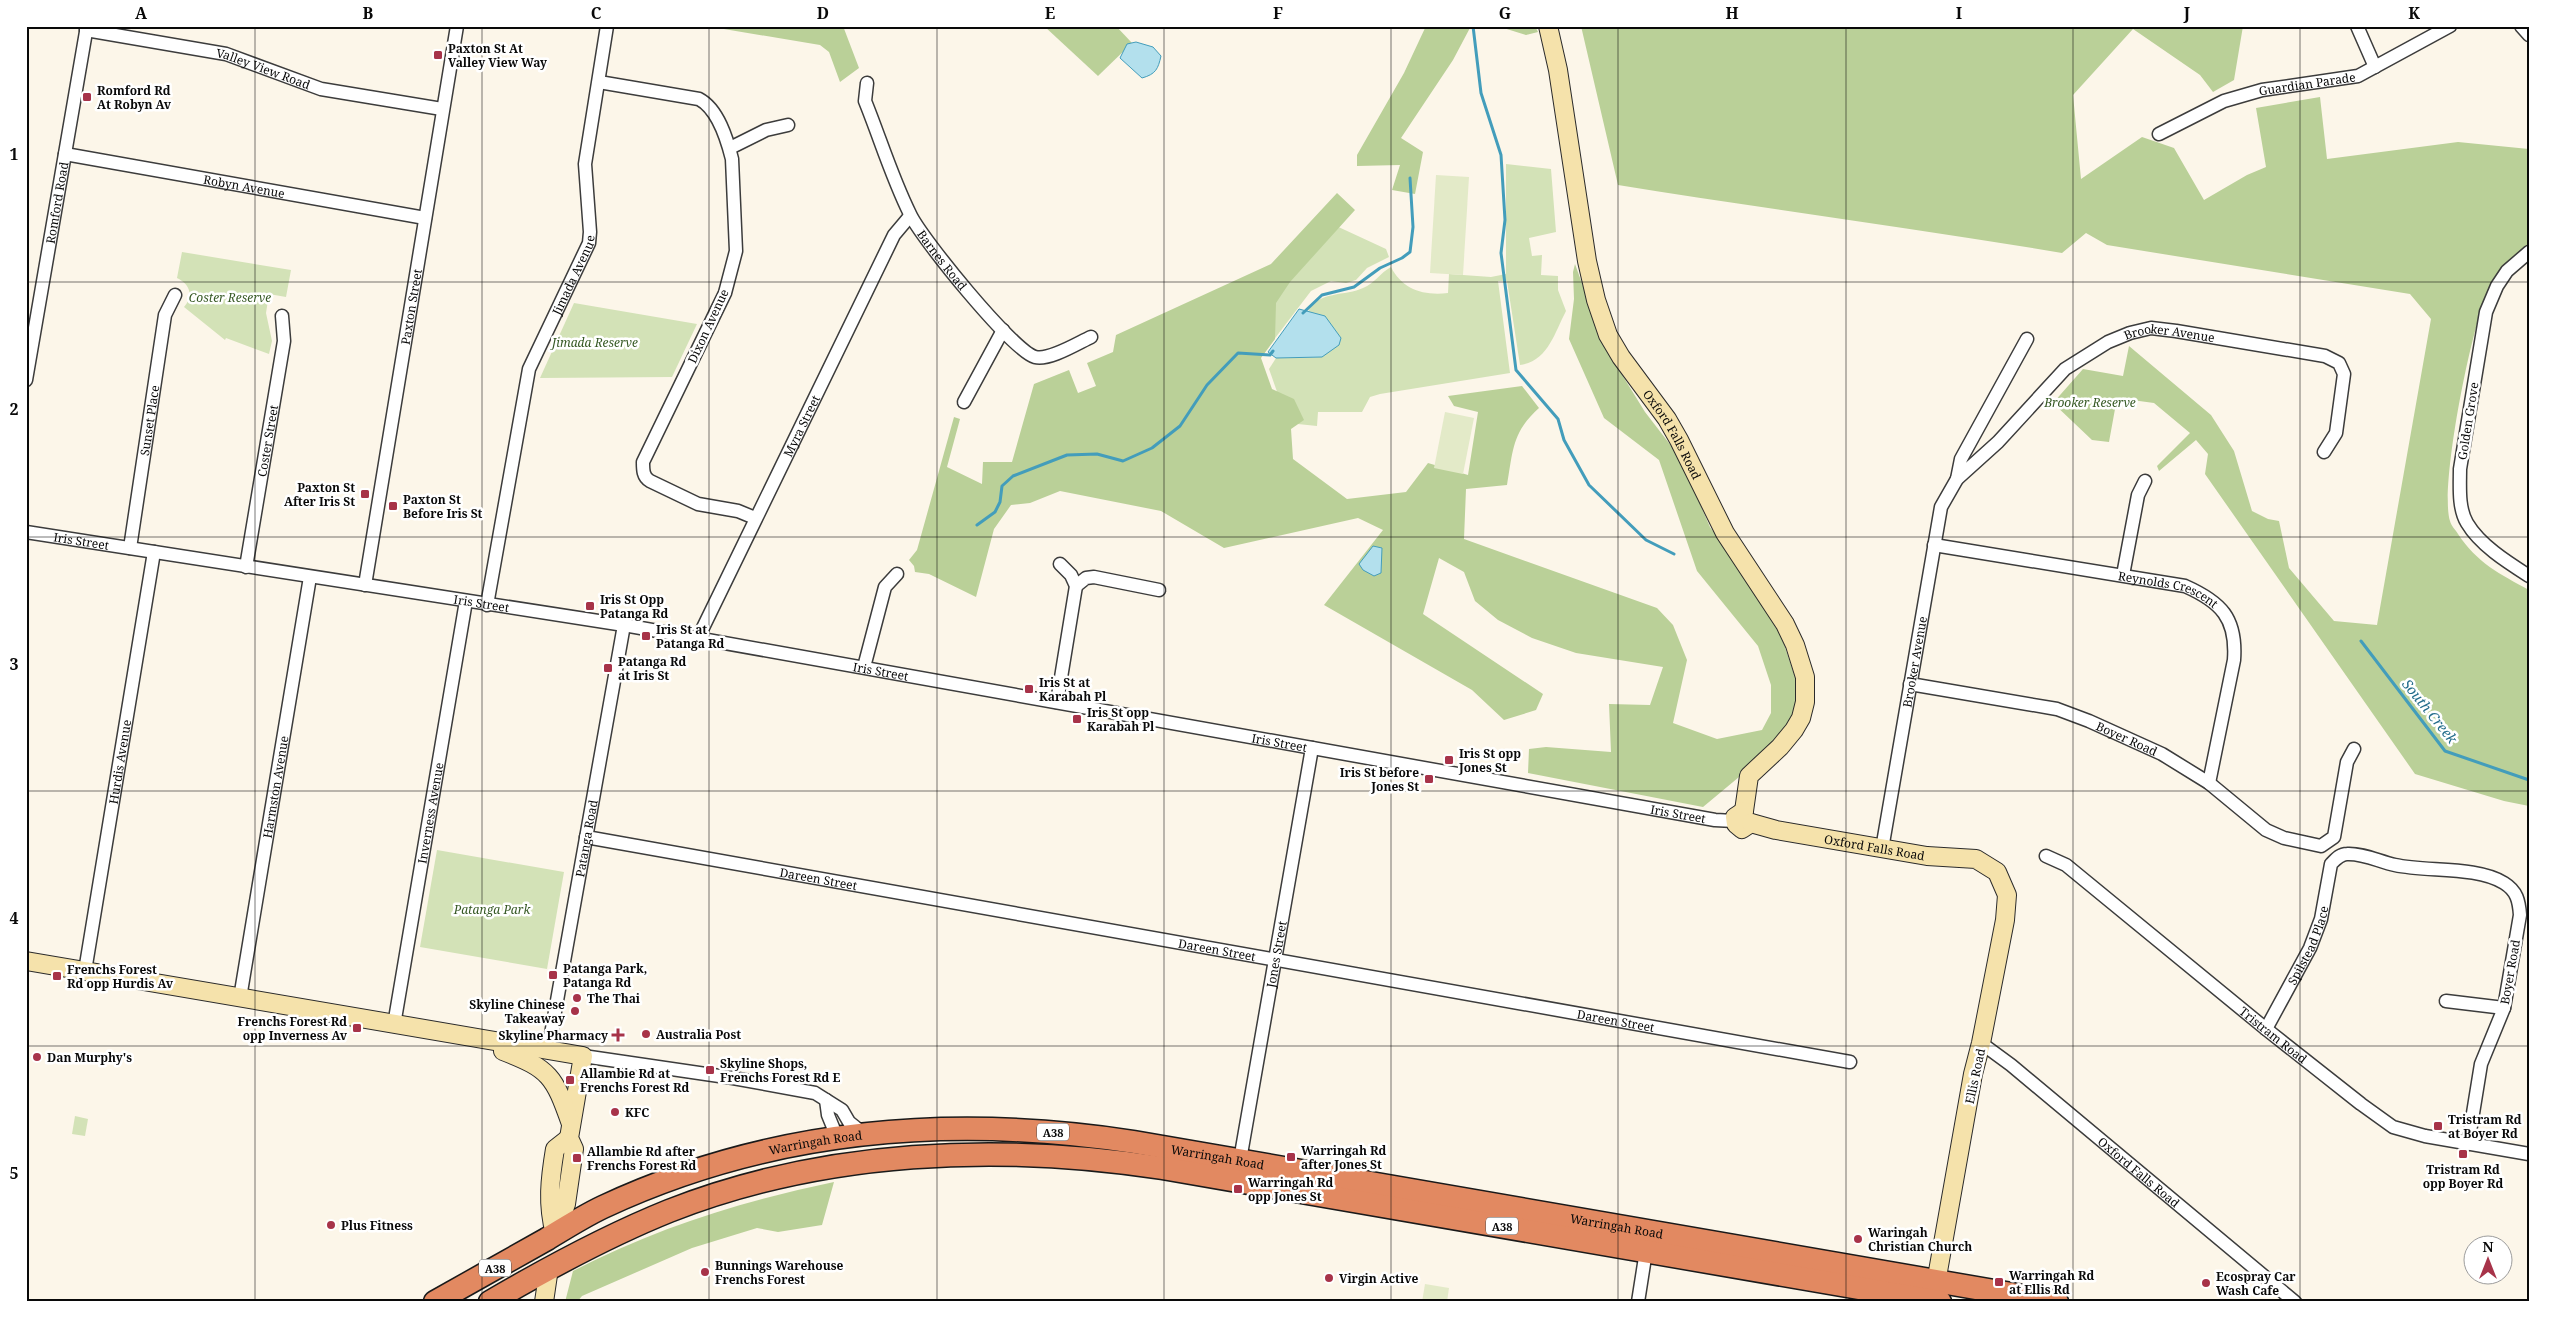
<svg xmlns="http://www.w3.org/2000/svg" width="2555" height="1328" viewBox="0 0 2555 1328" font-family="'Noto Serif',serif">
	<rect width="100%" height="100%" fill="#fcf6e9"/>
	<g fill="#d3e2b7">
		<path d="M1506 164 1551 169 1556 232 1529 238 1532 256 1542 255 1541 275 1558 276V290L1566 311C1554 334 1548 361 1520 365L1507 281H1498L1510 373 1380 394 1370 397 1362 412H1318L1317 426 1288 423 1269 369 1276 358 1322 357 1325 316 1308 312C1316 291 1347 296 1363 288 1375 283 1380 273 1391 267 1402 289 1423 296 1448 293L1449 274 1491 277 1506 274Z"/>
		<path d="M1332 224 1386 249 1389 257 1367 268 1356 280 1346 283 1331 281 1311 291 1266 350 1268 308Z"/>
		<path d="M182 252 291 270 286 297 269 294 266 313 272 341 269 354 226 338 225 340 184 307C194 296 190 284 177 278Z"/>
		<path d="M574 303 697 324 672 377 540 378Z"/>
		<path d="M437 850 564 872 547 969 420 947Z"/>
		<path d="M75 1116 88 1119 85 1136 72 1134Z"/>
	</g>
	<g fill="#bad098">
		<path d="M706 26H843L859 68 840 82 829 52 820 45Z"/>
		<path d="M1044 26H1116L1132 43 1098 76Z"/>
		<path d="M1426 26H1471L1453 60 1401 138 1423 152 1415 194 1392 190 1400 165 1357 166V155L1404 73Z"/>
		<path d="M1497 26H1535L1538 32 1526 35Z"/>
		<path d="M1581 26H2243L2234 80 2213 92 2200 75 2133 29 2073 95 2081 179 2142 137 2174 148 2204 200 2247 175 2266 167 2256 108 2320 97 2327 159 2458 142 2529 149V244C2513 258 2499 271 2489 290 2472 321 2439 488 2450 521 2451 526 2456 530 2458 534 2477 563 2500 574 2529 590V806L2504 801 2415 774 2205 474 2208 454 2196 440 2159 471 2157 466 2190 433 2154 403 2117 398 2109 442 2092 440 2053 403 2083 369 2123 376 2129 346 2211 415 2234 451 2252 511 2268 519 2279 521 2289 568 2334 621 2377 625 2431 319 2410 294 2107 245 2086 233 2062 253C1915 228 1766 209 1618 185Z"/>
		<path d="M1337 193 1355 210 1290 282 1276 303 1275 339 1261 358 1272 389 1294 399 1304 420 1291 429 1293 459 1347 499 1406 492 1428 463 1468 475 1478 412 1454 406 1448 396 1522 386 1539 408C1512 432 1513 451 1507 485L1466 489 1464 539 1657 608 1673 625 1687 660 1673 723 1717 739 1762 730 1771 713V685L1758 646 1697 571 1659 460 1604 418 1569 339 1574 299 1573 272 1575 264 1605 347 1645 412 1679 456 1710 527 1775 617 1795 677 1796 703 1790 727 1745 772 1703 807 1528 773 1529 749 1546 747 1611 752 1609 704 1650 705 1663 667 1576 653 1532 638 1498 620 1475 601 1464 572 1439 558 1423 614 1543 694 1536 710 1504 720 1472 690 1324 605 1383 530 1358 518 1224 548 1161 511 1060 491 1030 503 1011 505 994 529 976 597 929 574 915 572 914 566 909 560 917 550 954 417 960 419 947 467 982 484 983 462H1012L1034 384 1069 370 1078 393 1096 386 1087 363 1113 352 1116 335 1271 264Z"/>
		<path d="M834 1182 822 1225 778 1232 757 1228 692 1248 582 1296 577 1302H565L573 1271C656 1228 743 1201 834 1182Z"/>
	</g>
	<g fill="#e3eac8">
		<path d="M1436 175 1469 177 1463 275 1430 273Z"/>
		<path d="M1445 412 1474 418 1463 474 1434 468Z"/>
		<path d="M1425 1284 1449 1288 1447 1302H1422Z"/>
	</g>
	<g fill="#b3e0ed" stroke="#439dbb">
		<path d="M1136 42 1153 47 1161 56C1158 69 1156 74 1142 78L1120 58 1127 44Z"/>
		<path d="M1299 309 1325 316 1341 338 1339 345 1322 357 1276 358 1268 352Z"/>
		<path d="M1373 546 1382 548 1381 573 1374 576 1363 570 1359 564Z"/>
	</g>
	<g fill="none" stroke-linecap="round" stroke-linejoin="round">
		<g stroke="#439dbb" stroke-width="3">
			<path d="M1473 26 1481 93 1501 155 1505 220 1501 253 1516 370 1558 419 1564 440 1589 485 1646 540 1674 554"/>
			<path d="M1303 313 1322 295 1354 287 1380 268 1402 258 1410 252 1413 227 1410 178"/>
			<path d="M977 525 995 512 1000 502 1002 486 1013 476 1067 455 1097 454 1123 461 1152 448 1180 426 1207 385 1238 353 1270 355 1273 351"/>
			<path d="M2361 641 2445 751 2529 780"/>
		</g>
		<g stroke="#3c3c3c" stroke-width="15">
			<g id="street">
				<path d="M2357 26 2375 67"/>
				<path d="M2521 26 2529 35"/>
				<path id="s1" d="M86 30 226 54 321 89 442 109"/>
				<path d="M599 82 699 99C718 109 727 139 732 159L736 251 725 293 643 462C643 470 643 477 650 481L698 504 738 511 755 518"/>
				<path id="s2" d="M867 83 865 101C880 138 892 178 910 214 921 238 1013 351 1035 357 1049 361 1078 343 1091 337"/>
				<path id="s3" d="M2159 134 2224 101 2262 90 2358 76 2450 26"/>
				<path d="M730 148 766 130 788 125"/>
				<path id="s4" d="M65 154 425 218"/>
				<path d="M2529 252 2507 271 2497 286 2486 312 2460 469C2460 486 2458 508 2467 523 2480 545 2507 562 2529 576"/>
				<path id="s5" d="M26 380 87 26"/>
				<path d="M964 402 1003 330"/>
				<path d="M1957 479 1961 459 2027 339"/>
				<path id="s6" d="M26 532 624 625 1715 820 1734 821"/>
				<path id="s7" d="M1934 545 2185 586C2221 602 2237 618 2234 660L2209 783"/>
				<path id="s8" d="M130 548 165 315 175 295"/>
				<path id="s9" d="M246 567 284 341 282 316"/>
				<path d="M2123 575 2138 495 2145 481"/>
				<path id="s10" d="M365 585 457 26"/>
				<path d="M1076 586 1086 578 1094 577 1159 590"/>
				<path id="s11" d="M487 605 529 369 589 243 590 232 585 164 607 26"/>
				<path id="s12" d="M698 638 894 235 910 216"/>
				<path d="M864 667 885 587 897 574"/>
				<path id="s13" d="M1910 684 2057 709 2089 721 2162 754 2209 783 2266 830 2284 838 2321 846 2334 837 2347 762 2354 749"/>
				<path d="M1057 702 1076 586 1071 575 1060 564"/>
				<path id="s14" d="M586 837 1850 1062"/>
				<path id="s15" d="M1882 849 1941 507 1957 479 1998 442 2065 369 2108 342 2130 333 2151 328 2176 331 2325 356 2339 363 2344 374 2336 433 2324 452"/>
				<path id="s16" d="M2046 856 2066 865 2266 1029 2361 1104 2393 1127 2425 1136 2529 1154"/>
				<path id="s17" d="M85 971 154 552"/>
				<path id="s18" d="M240 998 310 577"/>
				<path d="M2446 1001 2504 1008"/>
				<path id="s19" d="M394 1025 466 601"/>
				<path id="s20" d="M2266 1029 2310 948 2321 919 2331 864C2336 859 2340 854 2347 854 2363 853 2380 862 2395 865 2427 872 2477 866 2504 883 2517 891 2519 901 2520 915L2504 1008 2481 1064 2468 1144"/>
				<path id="s21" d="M1981 1043 2011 1065 2295 1302"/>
				<path id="s22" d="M548 1051 624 625"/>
				<path d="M583 1056 733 1078 815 1093 842 1110 849 1122 864 1134"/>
				<path d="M826 1100 828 1115 837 1137"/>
				<path id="s23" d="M1240 1160 1312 748"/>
				<path d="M1638 1302 1646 1251"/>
			</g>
		</g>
		<g stroke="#2b2b2b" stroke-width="20">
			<g id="secondary">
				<path id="s24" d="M1548 26 1558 70 1587 261 1596 300 1608 335 1621 357 1667 419 1679 440 1725 533 1785 624 1795 645 1805 677V702L1801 718 1794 730 1780 747 1749 776 1744 811"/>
				<path d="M1744 811 1735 817 1736 824 1742 829 1751 823"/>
				<path id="s25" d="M1751 823 1776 830 1927 856 1976 859 1997 872 2007 895 2005 920 1981 1043 1973 1074 1934 1294"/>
				<path d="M26 961 583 1056 569 1138 574 1149 566 1204 555 1234"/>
				<path d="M503 1051C550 1069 554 1076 571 1124"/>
				<path d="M555 1234C547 1204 550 1179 555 1149L569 1138"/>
				<path d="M544 1302 549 1268"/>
			</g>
		</g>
		<g stroke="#1a1a1a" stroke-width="25">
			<g id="highway">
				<path id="s26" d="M435 1302C472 1281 510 1260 547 1239 565 1228 584 1216 603 1207 772 1128 951 1114 1134 1142L2057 1302"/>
				<path d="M490 1302C548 1268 607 1236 669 1211 824 1150 999 1143 1162 1168L1940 1302"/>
			</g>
		</g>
		<use href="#street" stroke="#fff" stroke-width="12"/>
		<use href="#secondary" stroke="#f5e2ab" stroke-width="18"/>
		<use href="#highway" stroke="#e28961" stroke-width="22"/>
	</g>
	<path fill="none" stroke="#090909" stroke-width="1" stroke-opacity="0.55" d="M255 26V1302M482 26V1302M709 26V1302M937 26V1302M1164 26V1302M1391 26V1302M1618 26V1302M1846 26V1302M2073 26V1302M2300 26V1302M26 282H2529M26 537H2529M26 791H2529M26 1046H2529"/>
	<g fill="#a73349" stroke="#fff" stroke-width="2">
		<rect x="433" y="50" width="10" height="10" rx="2.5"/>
		<rect x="82" y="92" width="10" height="10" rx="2.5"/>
		<rect x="360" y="489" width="10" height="10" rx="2.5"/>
		<rect x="388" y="501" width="10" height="10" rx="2.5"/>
		<rect x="585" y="601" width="10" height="10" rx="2.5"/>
		<rect x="641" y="631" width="10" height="10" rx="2.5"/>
		<rect x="603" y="663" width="10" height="10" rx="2.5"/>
		<rect x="1024" y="684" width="10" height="10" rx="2.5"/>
		<rect x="1072" y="714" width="10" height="10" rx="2.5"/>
		<rect x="1444" y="755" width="10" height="10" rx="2.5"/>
		<rect x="1424" y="774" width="10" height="10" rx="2.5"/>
		<rect x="548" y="970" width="10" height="10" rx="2.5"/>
		<rect x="52" y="971" width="10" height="10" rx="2.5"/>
		<circle cx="577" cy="998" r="5"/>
		<circle cx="575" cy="1011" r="5"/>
		<rect x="352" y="1023" width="10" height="10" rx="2.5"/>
		<circle cx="646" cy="1034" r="5"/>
		<path d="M615.5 1027.5h5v5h5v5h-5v5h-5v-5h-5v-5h5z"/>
		<circle cx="37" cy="1057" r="5"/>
		<rect x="705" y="1065" width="10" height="10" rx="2.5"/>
		<rect x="565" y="1075" width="10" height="10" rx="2.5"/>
		<circle cx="615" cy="1112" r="5"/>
		<rect x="2433" y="1121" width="10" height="10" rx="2.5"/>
		<rect x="2458" y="1149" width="10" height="10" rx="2.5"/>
		<rect x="1286" y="1152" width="10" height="10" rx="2.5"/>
		<rect x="572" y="1153" width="10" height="10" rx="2.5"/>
		<rect x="1233" y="1184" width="10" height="10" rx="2.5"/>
		<circle cx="331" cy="1225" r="5"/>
		<circle cx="1858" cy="1239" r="5"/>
		<circle cx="705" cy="1272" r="5"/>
		<circle cx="1329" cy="1278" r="5"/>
		<rect x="1994" y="1277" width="10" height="10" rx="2.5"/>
		<circle cx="2206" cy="1283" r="5"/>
	</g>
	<g text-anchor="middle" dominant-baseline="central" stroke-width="5" stroke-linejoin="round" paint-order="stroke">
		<g fill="#fff" stroke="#535353" stroke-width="1">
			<rect x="1037" y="1123.5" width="32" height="17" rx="4"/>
			<rect x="1486" y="1217.5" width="32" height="17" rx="4"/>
			<rect x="479" y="1259.5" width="32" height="17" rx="4"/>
		</g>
		<g font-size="11" font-weight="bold" fill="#090909">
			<text x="1053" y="1132">A38</text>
			<text x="1502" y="1226">A38</text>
			<text x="495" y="1268">A38</text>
		</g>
		<g font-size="12" font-weight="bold" fill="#090909" stroke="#fff" text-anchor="start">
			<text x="448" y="48">Paxton St At<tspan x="448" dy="14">Valley View Way</tspan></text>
			<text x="97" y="90">Romford Rd<tspan x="97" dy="14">At Robyn Av</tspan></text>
			<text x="355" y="487" text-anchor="end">Paxton St<tspan x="355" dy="14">After Iris St</tspan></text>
			<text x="403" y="499">Paxton St<tspan x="403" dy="14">Before Iris St</tspan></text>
			<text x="600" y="599">Iris St Opp<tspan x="600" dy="14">Patanga Rd</tspan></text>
			<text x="656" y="629">Iris St at<tspan x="656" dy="14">Patanga Rd</tspan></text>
			<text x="618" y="661">Patanga Rd<tspan x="618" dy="14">at Iris St</tspan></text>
			<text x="1039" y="682">Iris St at<tspan x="1039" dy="14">Karabah Pl</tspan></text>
			<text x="1087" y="712">Iris St opp<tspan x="1087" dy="14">Karabah Pl</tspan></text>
			<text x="1459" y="753">Iris St opp<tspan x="1459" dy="14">Jones St</tspan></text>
			<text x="1419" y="772" text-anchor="end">Iris St before<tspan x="1419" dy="14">Jones St</tspan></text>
			<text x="563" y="968">Patanga Park,<tspan x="563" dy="14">Patanga Rd</tspan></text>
			<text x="67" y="969">Frenchs Forest<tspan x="67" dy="14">Rd opp Hurdis Av</tspan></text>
			<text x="587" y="998">The Thai</text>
			<text x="565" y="1004" text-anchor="end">Skyline Chinese<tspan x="565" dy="14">Takeaway</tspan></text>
			<text x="347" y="1021" text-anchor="end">Frenchs Forest Rd<tspan x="347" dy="14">opp Inverness Av</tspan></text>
			<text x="656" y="1034">Australia Post</text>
			<text x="608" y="1035" text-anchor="end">Skyline Pharmacy</text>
			<text x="47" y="1057">Dan Murphy's</text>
			<text x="720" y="1063">Skyline Shops,<tspan x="720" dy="14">Frenchs Forest Rd E</tspan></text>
			<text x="580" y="1073">Allambie Rd at<tspan x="580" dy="14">Frenchs Forest Rd</tspan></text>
			<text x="625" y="1112">KFC</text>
			<text x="2448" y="1119">Tristram Rd<tspan x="2448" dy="14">at Boyer Rd</tspan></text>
			<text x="1301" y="1150">Warringah Rd<tspan x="1301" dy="14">after Jones St</tspan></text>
			<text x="587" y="1151">Allambie Rd after<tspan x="587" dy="14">Frenchs Forest Rd</tspan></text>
			<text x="2463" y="1169" text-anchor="middle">Tristram Rd<tspan x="2463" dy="14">opp Boyer Rd</tspan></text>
			<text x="1248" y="1182">Warringah Rd<tspan x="1248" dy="14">opp Jones St</tspan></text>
			<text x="341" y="1225">Plus Fitness</text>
			<text x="1868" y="1232">Waringah<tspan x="1868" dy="14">Christian Church</tspan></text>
			<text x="715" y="1265">Bunnings Warehouse<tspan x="715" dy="14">Frenchs Forest</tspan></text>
			<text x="2009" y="1275">Warringah Rd<tspan x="2009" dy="14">at Ellis Rd</tspan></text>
			<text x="2216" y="1276">Ecospray Car<tspan x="2216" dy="14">Wash Cafe</tspan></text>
			<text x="1339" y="1278">Virgin Active</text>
		</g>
		<g font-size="12" fill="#090909" stroke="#fff">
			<text stroke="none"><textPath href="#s1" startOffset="182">Valley View Road</textPath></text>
			<text stroke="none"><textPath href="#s3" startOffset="158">Guardian Parade</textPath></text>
			<text stroke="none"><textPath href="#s4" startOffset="182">Robyn Avenue</textPath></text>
			<text stroke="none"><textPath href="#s5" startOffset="180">Romford Road</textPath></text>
			<text stroke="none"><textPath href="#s2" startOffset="196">Barnes Road</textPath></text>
			<text stroke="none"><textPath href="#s11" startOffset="344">Jimada Avenue</textPath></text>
			<text stroke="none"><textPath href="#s10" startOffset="282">Paxton Street</textPath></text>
			<text transform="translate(708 326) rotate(-65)">Dixon Avenue</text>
			<text stroke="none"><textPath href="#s15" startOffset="648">Brooker Avenue</textPath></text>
			<text stroke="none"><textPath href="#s8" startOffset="129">Sunset Place</textPath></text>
			<text transform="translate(2468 421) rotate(-81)">Golden Grove</text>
			<text stroke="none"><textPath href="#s12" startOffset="236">Myra Street</textPath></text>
			<text stroke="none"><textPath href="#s24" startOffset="434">Oxford Falls Road</textPath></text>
			<text stroke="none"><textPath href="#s9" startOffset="128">Coster Street</textPath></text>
			<text stroke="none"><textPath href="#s6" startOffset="56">Iris Street</textPath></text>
			<text stroke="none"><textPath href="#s7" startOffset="239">Reynolds Crescent</textPath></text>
			<text stroke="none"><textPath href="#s6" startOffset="461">Iris Street</textPath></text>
			<text stroke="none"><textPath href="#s15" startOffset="190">Brooker Avenue</textPath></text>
			<text stroke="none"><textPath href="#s6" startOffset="866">Iris Street</textPath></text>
			<text stroke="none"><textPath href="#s13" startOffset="225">Boyer Road</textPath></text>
			<text stroke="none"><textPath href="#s6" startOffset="1271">Iris Street</textPath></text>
			<text stroke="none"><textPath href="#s17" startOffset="212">Hurdis Avenue</textPath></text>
			<text stroke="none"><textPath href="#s18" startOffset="214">Harmston Avenue</textPath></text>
			<text stroke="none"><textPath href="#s19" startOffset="215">Inverness Avenue</textPath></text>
			<text stroke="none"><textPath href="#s6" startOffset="1676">Iris Street</textPath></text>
			<text stroke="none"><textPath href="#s22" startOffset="216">Patanga Road</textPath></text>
			<text stroke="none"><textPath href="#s25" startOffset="126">Oxford Falls Road</textPath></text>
			<text stroke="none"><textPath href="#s14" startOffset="236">Dareen Street</textPath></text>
			<text stroke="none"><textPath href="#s20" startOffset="94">Spilstead Place</textPath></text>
			<text stroke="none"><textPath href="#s14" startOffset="641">Dareen Street</textPath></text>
			<text stroke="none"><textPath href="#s23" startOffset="209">Jones Street</textPath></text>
			<text transform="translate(2510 972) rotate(-80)">Boyer Road</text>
			<text stroke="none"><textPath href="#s14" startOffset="1046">Dareen Street</textPath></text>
			<text stroke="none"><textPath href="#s16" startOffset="290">Tristram Road</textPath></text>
			<text transform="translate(1975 1076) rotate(-78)">Ellis Road</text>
			<text stroke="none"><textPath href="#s26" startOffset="416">Warringah Road</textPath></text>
			<text stroke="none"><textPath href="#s26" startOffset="821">Warringah Road</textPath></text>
			<text stroke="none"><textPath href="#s21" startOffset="204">Oxford Falls Road</textPath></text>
			<text stroke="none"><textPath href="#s26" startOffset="1226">Warringah Road</textPath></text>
		</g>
		<g font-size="12" font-style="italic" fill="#355823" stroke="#fff">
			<text x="230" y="297">Coster Reserve</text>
			<text x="595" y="342">Jimada Reserve</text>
			<text x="2090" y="402">Brooker Reserve</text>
			<text x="492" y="909">Patanga Park</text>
		</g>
		<g font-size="14" font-style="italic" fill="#236c8b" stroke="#fff">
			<text transform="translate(2430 711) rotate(51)">South Creek</text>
		</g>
	</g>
	<rect width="2555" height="1328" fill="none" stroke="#ffffff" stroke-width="55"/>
	<g transform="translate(2488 1260)"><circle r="24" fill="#ffffff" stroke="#9d9d9d"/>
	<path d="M0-4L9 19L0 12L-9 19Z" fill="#a73349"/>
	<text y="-8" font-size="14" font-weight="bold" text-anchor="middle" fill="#090909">N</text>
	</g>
	<rect x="28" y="28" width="2500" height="1272" fill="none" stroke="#090909" stroke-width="2"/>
	<g font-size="16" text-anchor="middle" font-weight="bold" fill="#090909">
		<text x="141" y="19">A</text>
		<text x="368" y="19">B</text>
		<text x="596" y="19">C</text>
		<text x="823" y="19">D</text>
		<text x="1050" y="19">E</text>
		<text x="1278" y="19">F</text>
		<text x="1505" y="19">G</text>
		<text x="1732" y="19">H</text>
		<text x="1959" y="19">I</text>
		<text x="2187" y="19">J</text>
		<text x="2414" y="19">K</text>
		<text x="14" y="160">1</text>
		<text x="14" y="415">2</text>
		<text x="14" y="670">3</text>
		<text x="14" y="924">4</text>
		<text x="14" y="1179">5</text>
	</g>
</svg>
